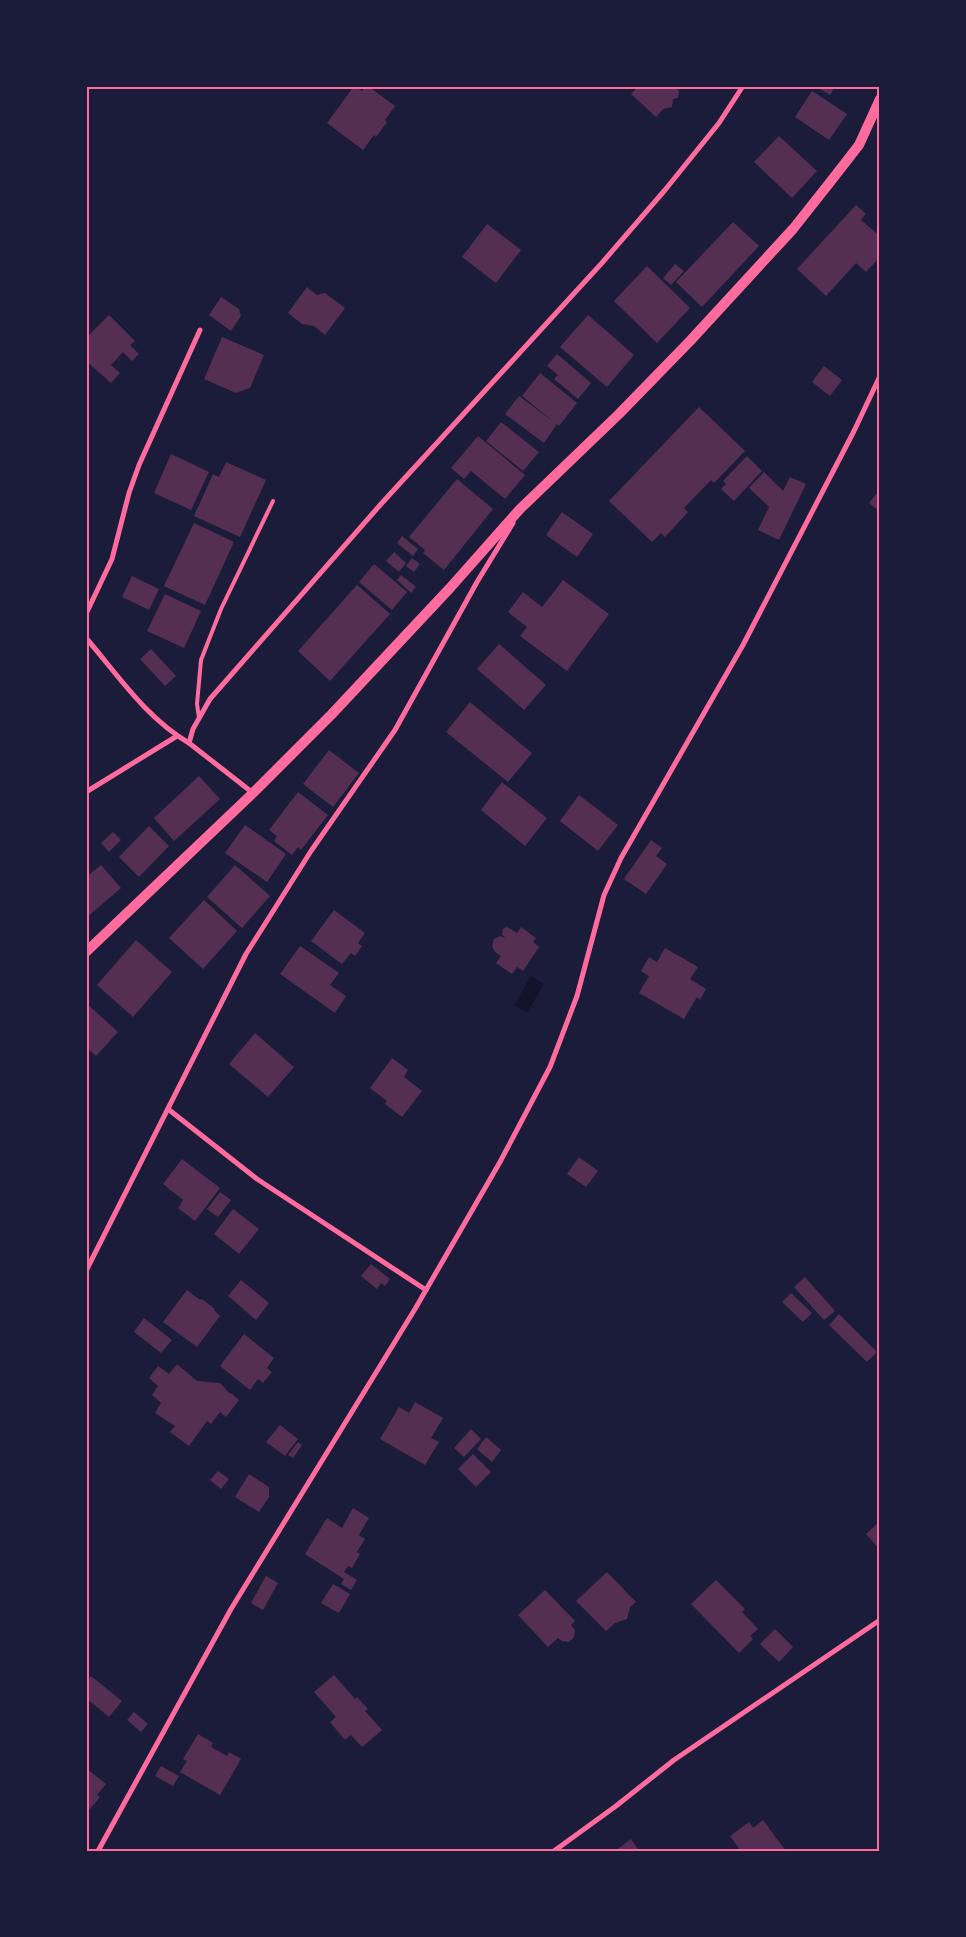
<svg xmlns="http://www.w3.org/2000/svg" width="966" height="1937" viewBox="0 0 966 1937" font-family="Barlow,sans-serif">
	<rect width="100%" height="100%" fill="#1b1b3a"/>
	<path fill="#12122b" d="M531 976 544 984 527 1013 514 1005Z"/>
	<g fill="#542f53">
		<path d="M354 86 362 91 366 86H368L395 106 385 120 387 122 376 137 374 135 363 150 327 123Z"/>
		<path d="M639 86H674L679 91 678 98 673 99 672 107 663 109 656 117 631 94Z"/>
		<path d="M815 86H835L830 95Z"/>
		<path d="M812 91 847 114 829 140 795 117Z"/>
		<path d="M779 136 817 171 792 198 754 162Z"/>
		<path d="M856 205 866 214 861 220 880 236V257L866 272 856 263 826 296 797 269Z"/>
		<path d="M733 222 759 246 702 307 676 282Z"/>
		<path d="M487 224 521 250 496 283 462 257Z"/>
		<path d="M675 264 684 271 671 285 663 278Z"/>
		<path d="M647 266 690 308 657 343 614 301Z"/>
		<path d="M307 287 317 295 325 293 345 308 325 335 314 326 302 324 288 313Z"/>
		<path d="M221 297 239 309 241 316 231 331 209 315Z"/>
		<path d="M109 315 135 341 130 345 139 354 132 361 123 352 111 365 120 373 111 383 86 361V338Z"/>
		<path d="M588 315 634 355 607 387 560 347Z"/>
		<path d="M222 337 264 355 250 388 236 393 204 379Z"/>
		<path d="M557 354 591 383 578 399 554 379 558 375 547 366Z"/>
		<path d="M824 366 842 380 830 396 812 382Z"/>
		<path d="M540 373 577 403 559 426 557 424 544 443 505 414 519 396 555 423 522 396Z"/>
		<path d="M699 407 745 451 714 483 711 480 684 508 688 512 665 537 661 533 652 542 609 501Z"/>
		<path d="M501 422 539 452 523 471 486 441Z"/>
		<path d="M478 436 525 475 505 499 471 471 464 479 451 468Z"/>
		<path d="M171 454 209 472 191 510 154 493Z"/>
		<path d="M747 456 762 471 734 501 721 489 726 484 723 481Z"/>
		<path d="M226 462 266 480 240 537 194 516 213 474 219 477Z"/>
		<path d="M764 472 783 491 790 477 806 484 779 540 758 530 769 507 749 488Z"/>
		<path d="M457 479 493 509 444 570 423 553 425 550 409 537Z"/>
		<path d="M880 489V512L869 503Z"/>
		<path d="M562 512 593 534 577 557 546 535Z"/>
		<path d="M194 523 234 542 205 605 164 586Z"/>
		<path d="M402 536 418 549 413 556 397 543Z"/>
		<path d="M394 552 406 563 399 572 386 561Z"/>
		<path d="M412 558 420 564 414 572 406 566Z"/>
		<path d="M374 564 407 592 392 610 359 582Z"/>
		<path d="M401 575 416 587 411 593 397 580Z"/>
		<path d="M132 576 159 589 149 610 122 597Z"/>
		<path d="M563 580 609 614 567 671 520 636 527 627 508 612 523 592 542 607Z"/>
		<path d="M357 585 390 614 330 681 298 651Z"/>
		<path d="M165 594 201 611 184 648 147 631Z"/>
		<path d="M499 644 546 685 524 710 477 669Z"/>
		<path d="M151 649 176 676 165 686 140 659Z"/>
		<path d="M470 702 532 753 508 782 446 732Z"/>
		<path d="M329 750 359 773 333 807 303 784Z"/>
		<path d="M199 776 220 799 174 841 154 818Z"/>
		<path d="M502 782 547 818 525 846 481 810Z"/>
		<path d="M298 792 328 815 301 850 298 847 292 855 274 841 277 836 269 830Z"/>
		<path d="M579 795 618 825 598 851 560 821Z"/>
		<path d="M245 825 286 854 267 882 225 853Z"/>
		<path d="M149 826 169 846 139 877 119 857Z"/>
		<path d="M113 832 121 840 109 852 101 843Z"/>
		<path d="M651 840 662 848 656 856 667 864 646 894 624 879Z"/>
		<path d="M101 865 121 888 86 918V894L88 892 86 890V877Z"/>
		<path d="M235 865 270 896 242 928 207 897Z"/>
		<path d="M204 900 237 931 203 969 169 938Z"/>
		<path d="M334 910 365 933 358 943 362 946 355 956 351 953 342 964 311 941Z"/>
		<path d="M507 927 517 933 521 927 536 938 533 942 539 947 523 971 517 967 512 974 496 963 501 956 495 952 492 946 494 939 500 936 505 938 502 934 503 929Z"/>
		<path d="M136 940 172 972 133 1017 97 985Z"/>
		<path d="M300 946 339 973 330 985 346 996 335 1013 280 974Z"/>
		<path d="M665 948 698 967 690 979 706 989 700 1000 697 997 684 1019 639 993 649 976 641 971 649 957 657 962Z"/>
		<path d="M86 1003 118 1032 96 1056 86 1047Z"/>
		<path d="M255 1033 294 1067 268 1097 229 1064Z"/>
		<path d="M392 1058 408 1070 404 1077 422 1091 402 1117 385 1104 387 1101 370 1088Z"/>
		<path d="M579 1157 598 1171 586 1187 567 1174Z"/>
		<path d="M182 1159 220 1188 195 1221 178 1208 183 1200 163 1184Z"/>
		<path d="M220 1192 231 1200 218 1217 207 1209Z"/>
		<path d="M233 1209 259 1229 239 1254 214 1234Z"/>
		<path d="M371 1264 390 1279 385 1286 381 1283 377 1289 361 1276Z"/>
		<path d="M805 1277 835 1311 824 1320 794 1287Z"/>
		<path d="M241 1280 269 1303 256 1320 228 1296Z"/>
		<path d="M187 1290 200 1300 202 1299 215 1309 214 1310 220 1316 197 1347 163 1322Z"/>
		<path d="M791 1293 812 1313 803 1322 782 1302Z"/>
		<path d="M839 1314 877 1352 867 1362 829 1325Z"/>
		<path d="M144 1318 172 1340 161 1353 134 1332Z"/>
		<path d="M244 1334 274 1358 267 1368 272 1372 263 1383 258 1379 250 1390 220 1366Z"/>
		<path d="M177 1364 197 1381 220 1383 229 1393 232 1394 239 1400 226 1417 220 1412 211 1424 207 1421 189 1446 170 1432 175 1426 155 1413 161 1403 152 1395 158 1386 149 1378 158 1366 169 1374Z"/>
		<path d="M415 1402 443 1418 431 1438 439 1442 425 1465 380 1439 399 1407 409 1413Z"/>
		<path d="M280 1425 298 1439 285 1456 266 1442Z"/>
		<path d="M471 1429 481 1439 464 1457 454 1448Z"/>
		<path d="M486 1437 501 1450 492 1462 477 1449Z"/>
		<path d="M298 1442 302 1445 293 1458 288 1455Z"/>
		<path d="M473 1454 491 1472 476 1487 458 1469Z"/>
		<path d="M218 1471 229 1479 221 1489 210 1480Z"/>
		<path d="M249 1474 269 1487V1497L259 1512 235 1497Z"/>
		<path d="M353 1508 369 1518 359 1535 365 1539 357 1552 360 1554 352 1568 348 1566 344 1572 357 1580 351 1590 341 1584 344 1579 305 1554 327 1518 342 1528Z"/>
		<path d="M880 1521V1550L866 1534Z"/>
		<path d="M607 1572 636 1602 630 1607 627 1619 615 1623 606 1631 576 1601Z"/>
		<path d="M266 1576 278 1583 263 1610 251 1603Z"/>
		<path d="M716 1580 745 1609 742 1612 758 1629 750 1636 753 1639 739 1653 691 1604Z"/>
		<path d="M333 1584 350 1594 339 1613 321 1603Z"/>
		<path d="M545 1590 575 1621 571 1625 575 1630 574 1637 569 1642 562 1641 558 1638 548 1647 518 1615Z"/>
		<path d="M775 1629 793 1647 779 1662 760 1644Z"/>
		<path d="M334 1675 355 1699 357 1697 368 1709 365 1711 382 1730 362 1747 351 1735 345 1740 330 1722 336 1717 314 1692Z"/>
		<path d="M91 1676 122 1701 109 1717 86 1698V1682Z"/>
		<path d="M134 1712 148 1724 141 1732 127 1720Z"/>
		<path d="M198 1734 213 1743 211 1747 227 1756 229 1752 241 1759 220 1795 180 1772 187 1761 183 1759Z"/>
		<path d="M161 1766 179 1776 173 1786 155 1776Z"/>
		<path d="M86 1768 106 1784 97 1795 100 1797 90 1809 87 1807 86 1808Z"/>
		<path d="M763 1820 786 1851H741L730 1836 749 1822 753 1828Z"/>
		<path d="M631 1839 639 1851H615Z"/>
	</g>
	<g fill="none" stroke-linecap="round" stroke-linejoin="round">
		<path stroke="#ff6b9d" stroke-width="4" d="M199 718 197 704 201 660 221 609 273 501"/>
		<g stroke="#ff6b9d" stroke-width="5">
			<path d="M86 614 112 559 129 493 139 465 200 330"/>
			<path d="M86 638C118 675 146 718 189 743"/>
			<path d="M86 792 177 736"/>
			<path d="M253 793 189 743 193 729 210 699 381 504 601 264 665 190 719 123 743 86"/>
			<path d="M168 1109 257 1179 426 1290"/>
			<path d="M86 1271 246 954 311 851 395 730 477 582 513 523"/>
			<path d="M98 1851 231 1609 415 1309 500 1162 550 1067 577 996 604 895 621 858 743 645 854 431 880 376"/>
			<path d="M554 1851 616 1806 674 1760 880 1620"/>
		</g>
		<path stroke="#ff6b9d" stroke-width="10" d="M86 952 253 793 331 715 450 588 520 509 619 414 690 341 793 229 831 181 859 145 880 99"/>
	</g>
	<rect width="966" height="1937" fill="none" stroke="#1b1b3a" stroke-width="175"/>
	<rect x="88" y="88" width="790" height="1762" fill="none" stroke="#ff6b9d" stroke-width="2"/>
</svg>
